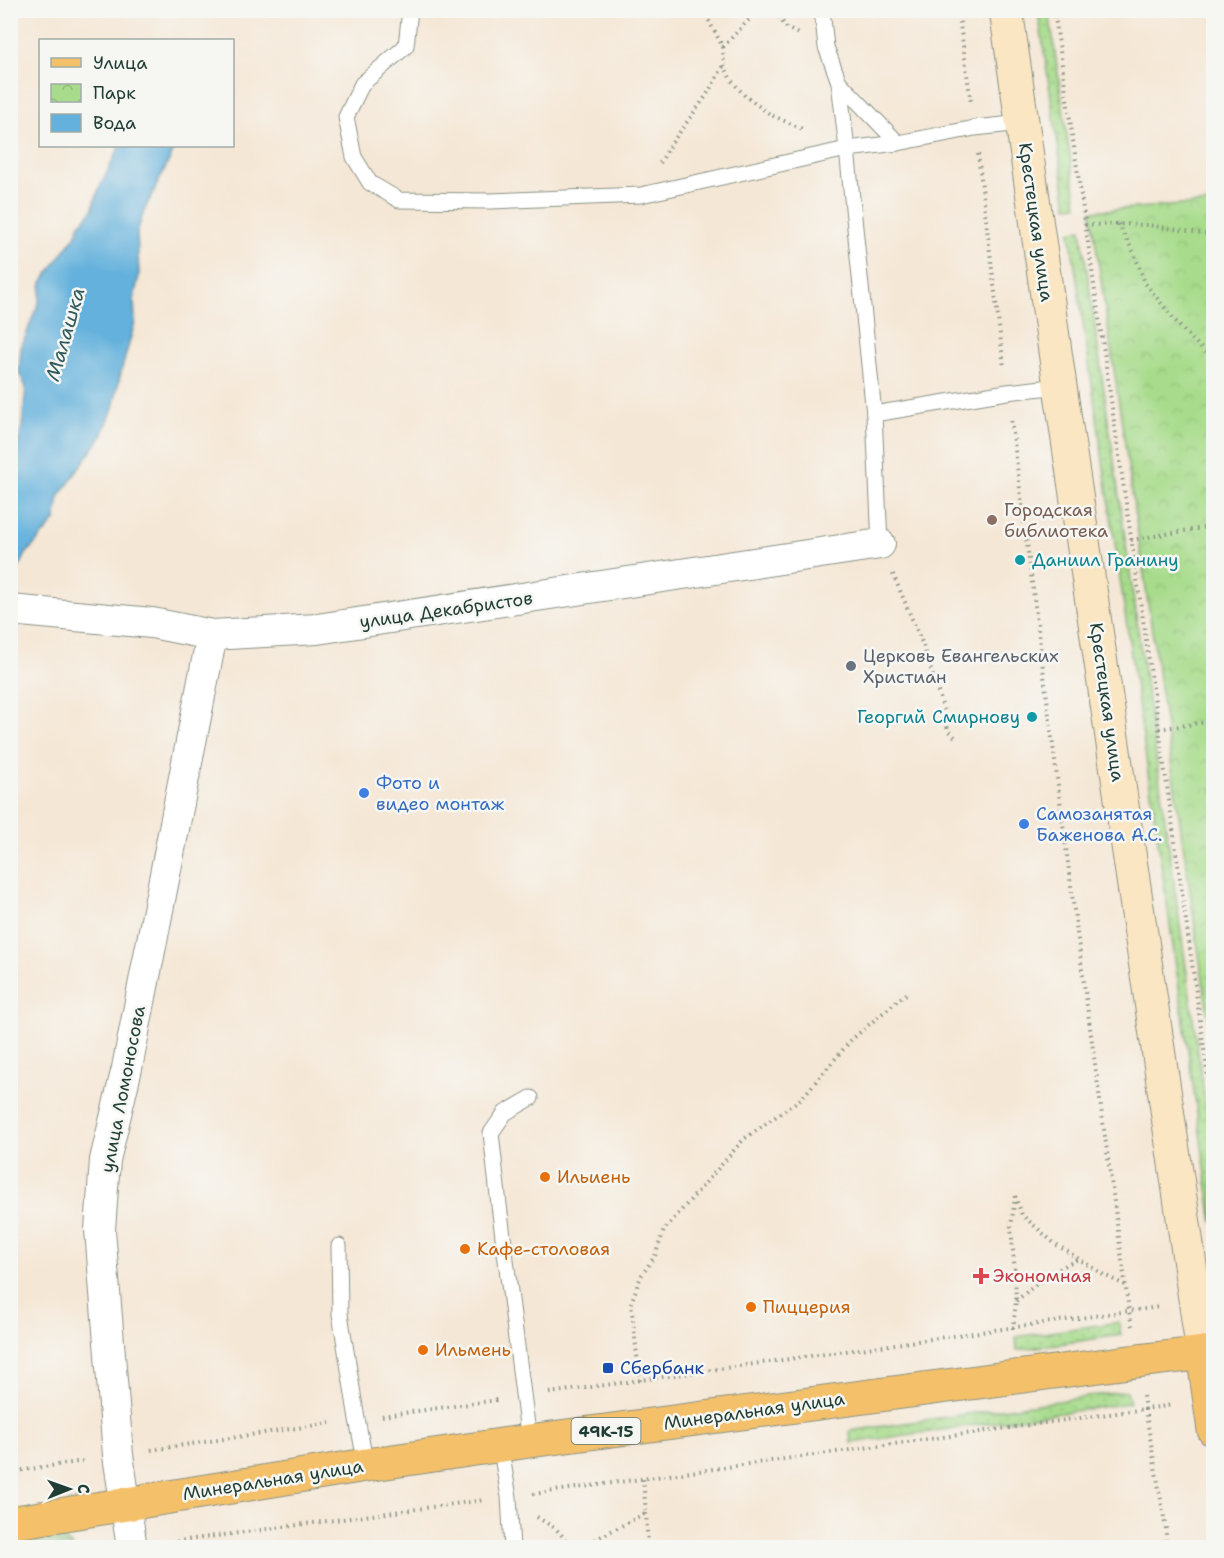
<svg xmlns="http://www.w3.org/2000/svg" width="1224" height="1558" viewBox="0 0 1224 1558" font-family="'Shantell Sans',sans-serif">
	<defs>
		<pattern id="grass-dots" width="8" height="8" patternUnits="userSpaceOnUse" patternTransform="scale(1.5)"><rect width="8" height="8" fill="#a8dc8c"/><path d="M2 2h.1M6 6h.1" fill="none" stroke="#90be79" stroke-width="1.8" stroke-linecap="round"/></pattern>
		<pattern id="forest-firs" width="22" height="20" patternUnits="userSpaceOnUse" patternTransform="scale(1.5)"><rect width="22" height="20" fill="#86bc78"/><path d="M5 1l3.5 6h-7zM16 11l3.5 6h-7z" fill="#6d9a63"/></pattern>
		<pattern id="park-crowns" width="20" height="18" patternUnits="userSpaceOnUse" patternTransform="scale(1.5)"><rect width="20" height="18" fill="#a8dc8c"/><path d="M2 6a3 3 0 1 1 6 0M12 15a3 3 0 1 1 6 0" fill="none" stroke="#90be79"/></pattern>
	</defs>
	<rect width="100%" height="100%" fill="#f6f6f2"/>
	<filter id="ink" filterUnits="userSpaceOnUse"><feTurbulence type="fractalNoise" baseFrequency=".0167" numOctaves="2"/><feDisplacementMap in="SourceGraphic" scale="12" xChannelSelector="R" yChannelSelector="G"/><feConvolveMatrix kernelMatrix="1 2 1 2 8 2 1 2 1" color-interpolation-filters="sRGB"/></filter>
	<filter id="wash" filterUnits="userSpaceOnUse"><feTurbulence type="fractalNoise" baseFrequency=".008" numOctaves="4" result="noise"/><feDisplacementMap in="SourceGraphic" scale="24" xChannelSelector="R" yChannelSelector="G"/><feGaussianBlur stdDeviation="1.35" result="paint"/><feColorMatrix in="noise" values="0 0 0 0 0 0 0 0 0 0 0 0 0 0 0 0 0 1.4 0 .05"/><feComposite in="paint" operator="in"/></filter>
	<g filter="url(#wash)">
		<rect width="100%" height="100%" fill="#f5e7d6"/>
		<g fill="url(#grass-dots)" stroke="#648c60" stroke-width="1.5">
			<path d="M1038 11H1049L1077 205 1067 206Z"/>
			<path d="M1081 229 1213 1157V1223L1070 232Z"/>
			<path d="M1119 1322 1121 1335 1017 1350 1016 1337Z"/>
			<path d="M1127 1391 1130 1403 851 1443 850 1431Z"/>
		</g>
		<path fill="url(#forest-firs)" stroke="#527c56" stroke-width="1.5" d="M61 1536 73 1547H11V1544L21 1540Z"/>
		<path fill="url(#park-crowns)" stroke="#648c60" stroke-width="1.5" d="M1213 203 1214 204 1213 1050 1091 211Z"/>
		<path fill="#63b1dc" stroke="#417788" stroke-width="1.5" d="M120 146H176L144 211 137 232 139 275 134 299 135 322 121 372 113 408 103 434 59 497 55 521 26 554 20 566 11 572V462L14 457 22 427 26 387 19 372 21 348 39 302 42 282 78 232 79 225 92 211 98 191Z"/>
	</g>
	<g filter="url(#ink)">
		<g fill="none" stroke-linecap="round" stroke-linejoin="round">
			<g stroke="#8a9285" stroke-width="17">
				<g id="service">
					<path d="M410 10 406 46 362 84 346 117 354 157 370 183 399 200 490 201 641 195 847 149 898 143 975 128 1022 123"/>
					<path d="M822 10 826 47 839 82 847 149 874 414 880 544"/>
					<path d="M839 82 898 143"/>
					<path d="M874 414 1007 392 1060 386"/>
					<path d="M339 1246 340 1314 357 1419 366 1465"/>
					<path d="M529 1441 499 1205 491 1133 505 1113 531 1098"/>
					<path d="M500 1445 509 1497 512 1548"/>
				</g>
			</g>
			<g stroke="#8a9285" stroke-width="32">
				<g id="minor">
					<path d="M10 610 152 623 212 635 317 629 880 544"/>
					<path d="M132 1548 118 1455 100 1230 105 1160 127 1068 212 635"/>
				</g>
			</g>
			<g stroke="#8a9285" stroke-width="35">
				<path id="secondary" d="M1006 10 1060 386 1203 1353"/>
			</g>
			<g stroke="#8a9285" stroke-width="35">
				<g id="primary">
					<path d="M1203 1353 1214 1430"/>
					<path d="M10 1523 366 1465 529 1441 1137 1361 1214 1352"/>
				</g>
			</g>
			<g stroke="#8a9285" stroke-width="4" stroke-dasharray="1.5 4.5" stroke-linecap="butt">
				<path d="M703 10 723 47 724 65 731 80 745 96 771 115 805 130"/>
				<path d="M769 10 778 16 787 28 798 34"/>
				<path d="M958 10 971 102"/>
				<path d="M1054 10 1159 729 1214 1120"/>
				<path d="M723 47 758 10"/>
				<path d="M978 154 1004 367"/>
				<path d="M660 163 671 144 706 96 724 65"/>
				<path d="M1118 224 1134 253 1145 283 1182 329 1214 361"/>
				<path d="M1085 225 1118 224 1147 225 1214 235"/>
				<path d="M1131 540 1214 526"/>
				<path d="M893 574 923 645 945 714 948 730 955 737"/>
				<path d="M1159 729 1214 721"/>
				<path d="M1015 1196 1022 1215 1054 1243 1104 1275 1125 1285"/>
				<path d="M1016 1301C1038 1282 1052 1272 1078 1259"/>
				<path d="M1132 1326 1129 1311 1160 1307"/>
				<path d="M1013 1329 1016 1301 1015 1273 1011 1227 1015 1197"/>
				<path d="M640 1381 631 1303 641 1276 655 1256 664 1230 744 1139 802 1098 851 1040 904 995 910 993"/>
				<path d="M549 1393 1129 1311 1077 933 1011 419"/>
				<path d="M1143 1396 1145 1409 1173 1405"/>
				<path d="M382 1416 497 1400"/>
				<path d="M151 1450 330 1423"/>
				<path d="M10 1472 84 1461"/>
				<path d="M533 1494 1145 1409 1166 1529V1548"/>
				<path d="M646 1513 648 1548"/>
				<path d="M537 1517 556 1529 573 1548"/>
				<path d="M165 1545 179 1541 484 1500"/>
				<path d="M579 1548 646 1513 643 1479"/>
				<path d="M1000 1548V1546"/>
			</g>
			<use href="#service" stroke="#fff" stroke-width="15"/>
			<use href="#minor" stroke="#fff" stroke-width="30"/>
			<use href="#secondary" stroke="#fbe6c3" stroke-width="33"/>
			<use href="#primary" stroke="#f4c16a" stroke-width="33"/>
		</g>
	</g>
	<circle fill="#8d6e63" stroke="#f6f6f2" stroke-width="2" cx="992" cy="520" r="6"/>
	<g fill="#0f9aa8" stroke="#f6f6f2" stroke-width="2">
		<circle cx="1020" cy="560" r="6"/>
		<circle cx="1032" cy="717" r="6"/>
	</g>
	<circle fill="#6b7280" stroke="#f6f6f2" stroke-width="2" cx="851" cy="666" r="6"/>
	<g fill="#3f7fe0" stroke="#f6f6f2" stroke-width="2">
		<circle cx="364" cy="793" r="6"/>
		<circle cx="1024" cy="824" r="6"/>
	</g>
	<g fill="#e8710a" stroke="#f6f6f2" stroke-width="2">
		<circle cx="545" cy="1177" r="6"/>
		<circle cx="465" cy="1249" r="6"/>
		<circle cx="751" cy="1307" r="6"/>
		<circle cx="423" cy="1350" r="6"/>
	</g>
	<path fill="#e0444e" stroke="#f6f6f2" stroke-width="2" d="M978 1267h6v6h6v6h-6v6h-6v-6h-6v-6h6z"/>
	<rect fill="#1a4fb4" stroke="#f6f6f2" stroke-width="2" x="602" y="1362" width="12" height="12" rx="3"/>
	<g text-anchor="middle" dominant-baseline="central" stroke-width="5" stroke-linejoin="round" paint-order="stroke">
		<rect fill="#f6f6f2" stroke="#60746d" stroke-width="1.5" x="571.5" y="1418" width="69" height="26" rx="4.5"/>
		<g font-size="16" font-weight="bold" fill="#1f3d34">
			<text x="606" y="1431">49К-15</text>
		</g>
		<g font-size="18" fill="#1f3d34" stroke="#f6f6f2">
			<text transform="translate(1036 222) rotate(82)">Крестецкая улица</text>
			<text transform="translate(446 610) rotate(-8)">улица Декабристов</text>
			<text transform="translate(1107 702) rotate(82)">Крестецкая улица</text>
			<text transform="translate(123 1089) rotate(-79)">улица Ломоносова</text>
			<text transform="translate(754 1411) rotate(-8)">Минеральная улица</text>
			<text transform="translate(273 1480) rotate(-9)">Минеральная улица</text>
		</g>
		<g font-size="18" fill="#785e54" stroke="#f6f6f2" text-anchor="start">
			<text x="1004" y="510">Городская<tspan x="1004" dy="21">библиотека</tspan></text>
		</g>
		<g font-size="18" fill="#0d838f" stroke="#f6f6f2" text-anchor="start">
			<text x="1032" y="560">Даниил Гранину</text>
			<text x="1020" y="717" text-anchor="end">Георгий Смирнову</text>
		</g>
		<g font-size="18" fill="#5b616d" stroke="#f6f6f2" text-anchor="start">
			<text x="863" y="656">Церковь Евангельских<tspan x="863" dy="21">Христиан</tspan></text>
		</g>
		<g font-size="18" fill="#366cbe" stroke="#f6f6f2" text-anchor="start">
			<text x="376" y="783">Фото и<tspan x="376" dy="21">видео монтаж</tspan></text>
			<text x="1036" y="814">Самозанятая<tspan x="1036" dy="21">Баженова А.С.</tspan></text>
		</g>
		<g font-size="18" fill="#c56008" stroke="#f6f6f2" text-anchor="start">
			<text x="557" y="1177">Ильиень</text>
			<text x="477" y="1249">Кафе-столовая</text>
			<text x="763" y="1307">Пиццерия</text>
			<text x="435" y="1350">Ильмень</text>
		</g>
		<g font-size="18" fill="#be3a42" stroke="#f6f6f2" text-anchor="start">
			<text x="993" y="1276">Экономная</text>
		</g>
		<g font-size="18" fill="#164399" stroke="#f6f6f2" text-anchor="start">
			<text x="620" y="1368">Сбербанк</text>
		</g>
		<g font-size="20" font-style="italic" fill="#305a5e" stroke="#f6f6f2">
			<text transform="translate(65 334) rotate(-74)">Малашка</text>
		</g>
	</g>
	<rect width="1224" height="1558" fill="none" stroke="#f6f6f2" stroke-width="36"/>
	<rect x="39" y="39" width="195" height="108" fill="#f6f6f2" stroke="#a0aca6" stroke-width="1.5"/>
	<rect x="51" y="58" width="30" height="9" fill="#f4c16a" stroke="#a0aca6" stroke-width="1.5"/>
	<text x="93" y="69" font-size="18" fill="#1f3d34">Улица</text>
	<rect x="51" y="84" width="30" height="18" fill="url(#park-crowns)" stroke="#a0aca6" stroke-width="1.5"/>
	<text x="93" y="99" font-size="18" fill="#1f3d34">Парк</text>
	<rect x="51" y="114" width="30" height="18" fill="#63b1dc" stroke="#a0aca6" stroke-width="1.5"/>
	<text x="93" y="129" font-size="18" fill="#1f3d34">Вода</text>
	<g transform="translate(69 1489) rotate(89)" stroke="#f6f6f2" stroke-width="4.5" paint-order="stroke">
	<path d="M0-4.5L10 22L0 15L-10 22Z" fill="#1f3d34"/>
	<text y="-9" font-size="16" font-weight="bold" text-anchor="middle" fill="#1f3d34">С</text>
	</g>
</svg>
